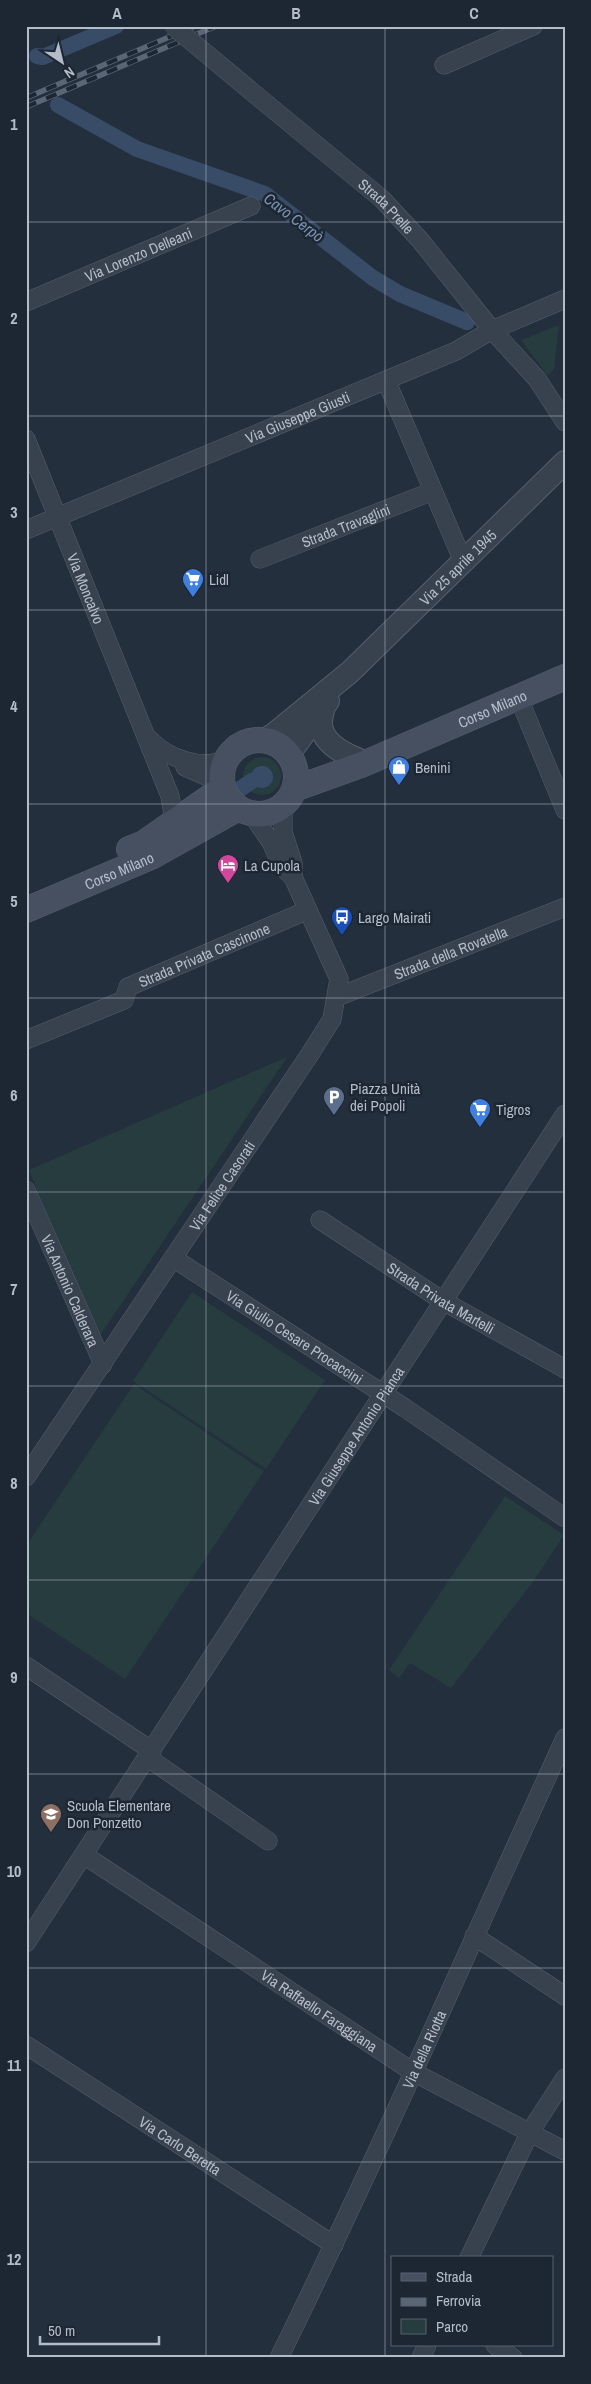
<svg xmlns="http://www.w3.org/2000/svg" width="591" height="2384" viewBox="0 0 591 2384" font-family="'Archivo Narrow',sans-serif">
	<rect width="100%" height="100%" fill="#242f3e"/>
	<g fill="#263c3f">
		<path d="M559 325 554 369 548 376 521 340Z"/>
		<circle cx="262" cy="776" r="19"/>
		<path d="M287 1057 101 1334 95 1333 29 1170Z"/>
		<path d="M192 1292 325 1380 266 1469 133 1381Z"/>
		<path d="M134 1384 264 1471 125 1679 26 1613V1546Z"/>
		<path d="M505 1496 564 1535 533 1582 451 1688 410 1663 399 1678 389 1670Z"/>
	</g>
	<circle fill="#394c67" cx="262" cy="777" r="11"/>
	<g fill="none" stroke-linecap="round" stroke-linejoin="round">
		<g stroke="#394c67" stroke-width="16">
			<path d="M37 56 43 57 116 26"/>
			<path d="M58 105 137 149 265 194 373 278 400 294 467 322"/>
			<path d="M216 805 252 781"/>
		</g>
		<g stroke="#565f6c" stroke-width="19">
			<g id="minor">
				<path d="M444 65 533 26"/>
				<path id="s1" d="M257 96 382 199 420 240 492 330 537 379 565 422"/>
				<path id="s2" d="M26 302 251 206"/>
				<path d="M386 380 463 561"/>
				<path id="s3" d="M26 439 170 796 173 813 169 825"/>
				<path id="s4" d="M26 530 456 351 492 330 565 299"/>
				<path id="s5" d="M260 559 433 491"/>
				<path d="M518 696 565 810"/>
				<path d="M149 739C167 758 201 771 226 759"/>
				<path d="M185 767 222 783"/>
				<path d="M283 805V832L293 863V874"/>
				<path id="s6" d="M337 997 565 907"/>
				<path id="s7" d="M26 1040 124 1000 128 987 308 910"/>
				<path id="s8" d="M26 1190 103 1364"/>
				<path id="s9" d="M320 1220 443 1301 565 1369"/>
				<path id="s10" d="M173 1258 405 1408 565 1518"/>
				<path id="s11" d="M26 1477 310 1054 332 1019 339 979 293 877 282 867 271 842 251 813"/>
				<path d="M26 1666 152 1751"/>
				<path d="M147 1757 268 1841"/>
				<path id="s12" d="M84 1855 413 2072 565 2151"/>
				<path d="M474 1936 565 1996"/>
				<path id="s13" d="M26 1943 565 1114"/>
				<path id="s14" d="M26 2045 334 2245"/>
				<path d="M469 2258 530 2132 565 2078"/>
				<path d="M495 2345 513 2358"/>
				<path id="s15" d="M279 2358C379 2154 470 1945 565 1738"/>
				<path d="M421 2358 427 2345"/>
			</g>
		</g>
		<g stroke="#565f6c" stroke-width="24">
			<g id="tertiary">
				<path d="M324 706C323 711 321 717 321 722 320 741 342 753 357 759"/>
				<path id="s16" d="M264 740 273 735 350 672 565 462"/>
				<path d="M289 754 328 701"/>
			</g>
		</g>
		<g stroke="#565f6c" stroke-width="26">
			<g id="secondary">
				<circle cx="259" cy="777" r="37"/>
				<path id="s17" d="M294 789 361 765 565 677"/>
				<path d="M129 849 144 843 223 788"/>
				<path id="s18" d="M26 910 153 856 239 808"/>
			</g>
		</g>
		<use href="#minor" stroke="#38414e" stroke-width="18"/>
		<use href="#tertiary" stroke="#38414e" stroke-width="22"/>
		<use href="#secondary" stroke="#465061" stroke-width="25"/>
		<g stroke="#5a6575" stroke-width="5.5">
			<g id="rail">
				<path d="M26 98 195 26"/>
				<path d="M26 107 216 26"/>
			</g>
		</g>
		<use href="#rail" stroke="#1d2633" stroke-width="4" stroke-dasharray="11" stroke-linecap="butt"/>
		<g stroke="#565f6c" stroke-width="19" stroke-linecap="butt">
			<path id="minor-bridge" d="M173 26 257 96"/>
		</g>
		<use href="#minor-bridge" stroke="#38414e" stroke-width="18"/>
	</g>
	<path fill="none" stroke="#b4bcc9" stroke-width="1" stroke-opacity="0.55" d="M206 26V2358M385 26V2358M26 222H565M26 416H565M26 610H565M26 804H565M26 998H565M26 1192H565M26 1386H565M26 1580H565M26 1774H565M26 1968H565M26 2162H565"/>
	<defs>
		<g id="supermarket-pin" transform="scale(1.125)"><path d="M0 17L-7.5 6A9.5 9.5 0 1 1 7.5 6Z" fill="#3f7fe0" stroke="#1d2633"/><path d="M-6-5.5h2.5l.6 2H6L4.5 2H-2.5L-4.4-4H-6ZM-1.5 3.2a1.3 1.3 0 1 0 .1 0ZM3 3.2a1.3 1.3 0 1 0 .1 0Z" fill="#fff"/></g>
		<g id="shop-pin" transform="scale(1.125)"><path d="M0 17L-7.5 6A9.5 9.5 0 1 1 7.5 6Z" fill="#3f7fe0" stroke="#1d2633"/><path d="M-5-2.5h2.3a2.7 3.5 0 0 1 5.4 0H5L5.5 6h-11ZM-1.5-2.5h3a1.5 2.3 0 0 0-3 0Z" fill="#fff"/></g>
		<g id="hotel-pin" transform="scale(1.125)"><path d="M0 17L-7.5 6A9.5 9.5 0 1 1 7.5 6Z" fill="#d1479c" stroke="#1d2633"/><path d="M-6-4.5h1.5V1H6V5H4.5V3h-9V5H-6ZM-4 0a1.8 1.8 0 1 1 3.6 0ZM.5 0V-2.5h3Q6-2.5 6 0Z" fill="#fff"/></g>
		<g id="bus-pin" transform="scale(1.125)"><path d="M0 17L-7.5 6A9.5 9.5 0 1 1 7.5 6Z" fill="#1a4fb4" stroke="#1d2633"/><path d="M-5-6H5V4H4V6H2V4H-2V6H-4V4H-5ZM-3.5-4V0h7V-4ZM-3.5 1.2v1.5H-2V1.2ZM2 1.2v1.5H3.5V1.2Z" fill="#fff"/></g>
		<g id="parking-pin" transform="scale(1.125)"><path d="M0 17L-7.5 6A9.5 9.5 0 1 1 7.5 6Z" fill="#5c6f8a" stroke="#1d2633"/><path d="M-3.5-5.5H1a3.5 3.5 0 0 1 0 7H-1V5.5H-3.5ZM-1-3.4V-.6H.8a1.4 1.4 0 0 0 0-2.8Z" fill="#fff"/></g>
		<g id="school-pin" transform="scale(1.125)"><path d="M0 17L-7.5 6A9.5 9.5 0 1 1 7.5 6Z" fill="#8d6e63" stroke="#1d2633"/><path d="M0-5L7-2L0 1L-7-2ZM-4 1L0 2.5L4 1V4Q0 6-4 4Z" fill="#fff"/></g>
	</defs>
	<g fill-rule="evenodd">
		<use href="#supermarket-pin" x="193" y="579"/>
		<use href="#shop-pin" x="399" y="767"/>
		<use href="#hotel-pin" x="228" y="865"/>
		<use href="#bus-pin" x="342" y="917"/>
		<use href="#parking-pin" x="334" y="1097"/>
		<use href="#supermarket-pin" x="480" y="1109"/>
		<use href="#school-pin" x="51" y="1814"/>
	</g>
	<g text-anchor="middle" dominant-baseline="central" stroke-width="5" stroke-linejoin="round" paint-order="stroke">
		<g font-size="15" fill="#b4bcc9" stroke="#1d2633">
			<text stroke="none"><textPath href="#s1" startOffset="170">Strada Prelle</textPath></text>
			<text stroke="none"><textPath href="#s2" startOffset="122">Via Lorenzo Delleani</textPath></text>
			<text stroke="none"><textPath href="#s4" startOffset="294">Via Giuseppe Giusti</textPath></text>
			<text stroke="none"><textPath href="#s5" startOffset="92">Strada Travaglini</textPath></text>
			<text stroke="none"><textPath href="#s16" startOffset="260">Via 25 aprile 1945</textPath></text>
			<text stroke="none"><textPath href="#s3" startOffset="161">Via Moncalvo</textPath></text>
			<text stroke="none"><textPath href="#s17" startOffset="214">Corso Milano</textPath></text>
			<text stroke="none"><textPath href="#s18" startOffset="101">Corso Milano</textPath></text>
			<text stroke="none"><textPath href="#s6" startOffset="122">Strada della Rovatella</textPath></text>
			<text stroke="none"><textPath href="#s7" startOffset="202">Strada Privata Cascinone</textPath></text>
			<text stroke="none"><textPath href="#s11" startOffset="351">Via Felice Casorati</textPath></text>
			<text stroke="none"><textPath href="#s8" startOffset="110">Via Antonio Calderara</textPath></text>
			<text stroke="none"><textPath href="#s9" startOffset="144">Strada Privata Martelli</textPath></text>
			<text stroke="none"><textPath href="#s10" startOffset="145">Via Giulio Cesare Procaccini</textPath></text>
			<text stroke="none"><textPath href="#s13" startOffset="605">Via Giuseppe Antonio Pianca</textPath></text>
			<text stroke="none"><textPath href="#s12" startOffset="282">Via Raffaello Faraggiana</textPath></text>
			<text stroke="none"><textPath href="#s15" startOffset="341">Via della Riotta</textPath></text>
			<text stroke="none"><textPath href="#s14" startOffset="184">Via Carlo Beretta</textPath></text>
		</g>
		<g font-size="15" fill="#b4bcc9" stroke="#1d2633" text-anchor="start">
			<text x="209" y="579">Lidl</text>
			<text x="415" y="767">Benini</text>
			<text x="244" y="865">La Cupola</text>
			<text x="358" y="917">Largo Mairati</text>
			<text x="350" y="1088">Piazza Unità<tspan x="350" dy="17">dei Popoli</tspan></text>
			<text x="496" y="1109">Tigros</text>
			<text x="67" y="1805">Scuola Elementare<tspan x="67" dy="17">Don Ponzetto</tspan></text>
		</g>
		<g font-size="16" font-style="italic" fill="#7c92b1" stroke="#1d2633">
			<text transform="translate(294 217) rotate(37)">Cavo Cerpò</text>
		</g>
	</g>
	<rect width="591" height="2384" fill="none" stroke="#1d2633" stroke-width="55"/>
	<rect x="391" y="2256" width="162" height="90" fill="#1d2633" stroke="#59626f"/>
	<rect x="401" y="2273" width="25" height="8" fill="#465061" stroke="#59626f"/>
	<text x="436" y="2282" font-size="15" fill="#b4bcc9">Strada</text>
	<rect x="401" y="2298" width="25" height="8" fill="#5a6575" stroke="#59626f"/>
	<text x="436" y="2306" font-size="15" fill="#b4bcc9">Ferrovia</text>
	<rect x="401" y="2319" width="25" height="15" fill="#263c3f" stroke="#59626f"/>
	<text x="436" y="2332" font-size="15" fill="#b4bcc9">Parco</text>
	<g transform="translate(62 62) rotate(145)" stroke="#1d2633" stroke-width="4" paint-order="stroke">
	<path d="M0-4L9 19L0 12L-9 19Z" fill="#b4bcc9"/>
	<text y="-8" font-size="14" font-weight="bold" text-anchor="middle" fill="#b4bcc9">N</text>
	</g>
	<path d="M40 2336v8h119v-8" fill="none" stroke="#b4bcc9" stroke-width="2.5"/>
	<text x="48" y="2336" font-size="15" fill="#b4bcc9" stroke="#1d2633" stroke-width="4" paint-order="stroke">50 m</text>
	<rect x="28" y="28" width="536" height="2328" fill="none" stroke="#b4bcc9" stroke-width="2"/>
	<g font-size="16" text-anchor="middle" font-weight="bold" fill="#b4bcc9">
		<text x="117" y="19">A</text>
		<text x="296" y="19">B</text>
		<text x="474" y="19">C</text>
		<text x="14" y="130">1</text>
		<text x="14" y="324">2</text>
		<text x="14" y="518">3</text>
		<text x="14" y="712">4</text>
		<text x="14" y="907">5</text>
		<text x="14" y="1101">6</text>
		<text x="14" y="1295">7</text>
		<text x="14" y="1489">8</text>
		<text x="14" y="1683">9</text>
		<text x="14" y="1877">10</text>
		<text x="14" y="2071">11</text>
		<text x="14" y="2265">12</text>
	</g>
</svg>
